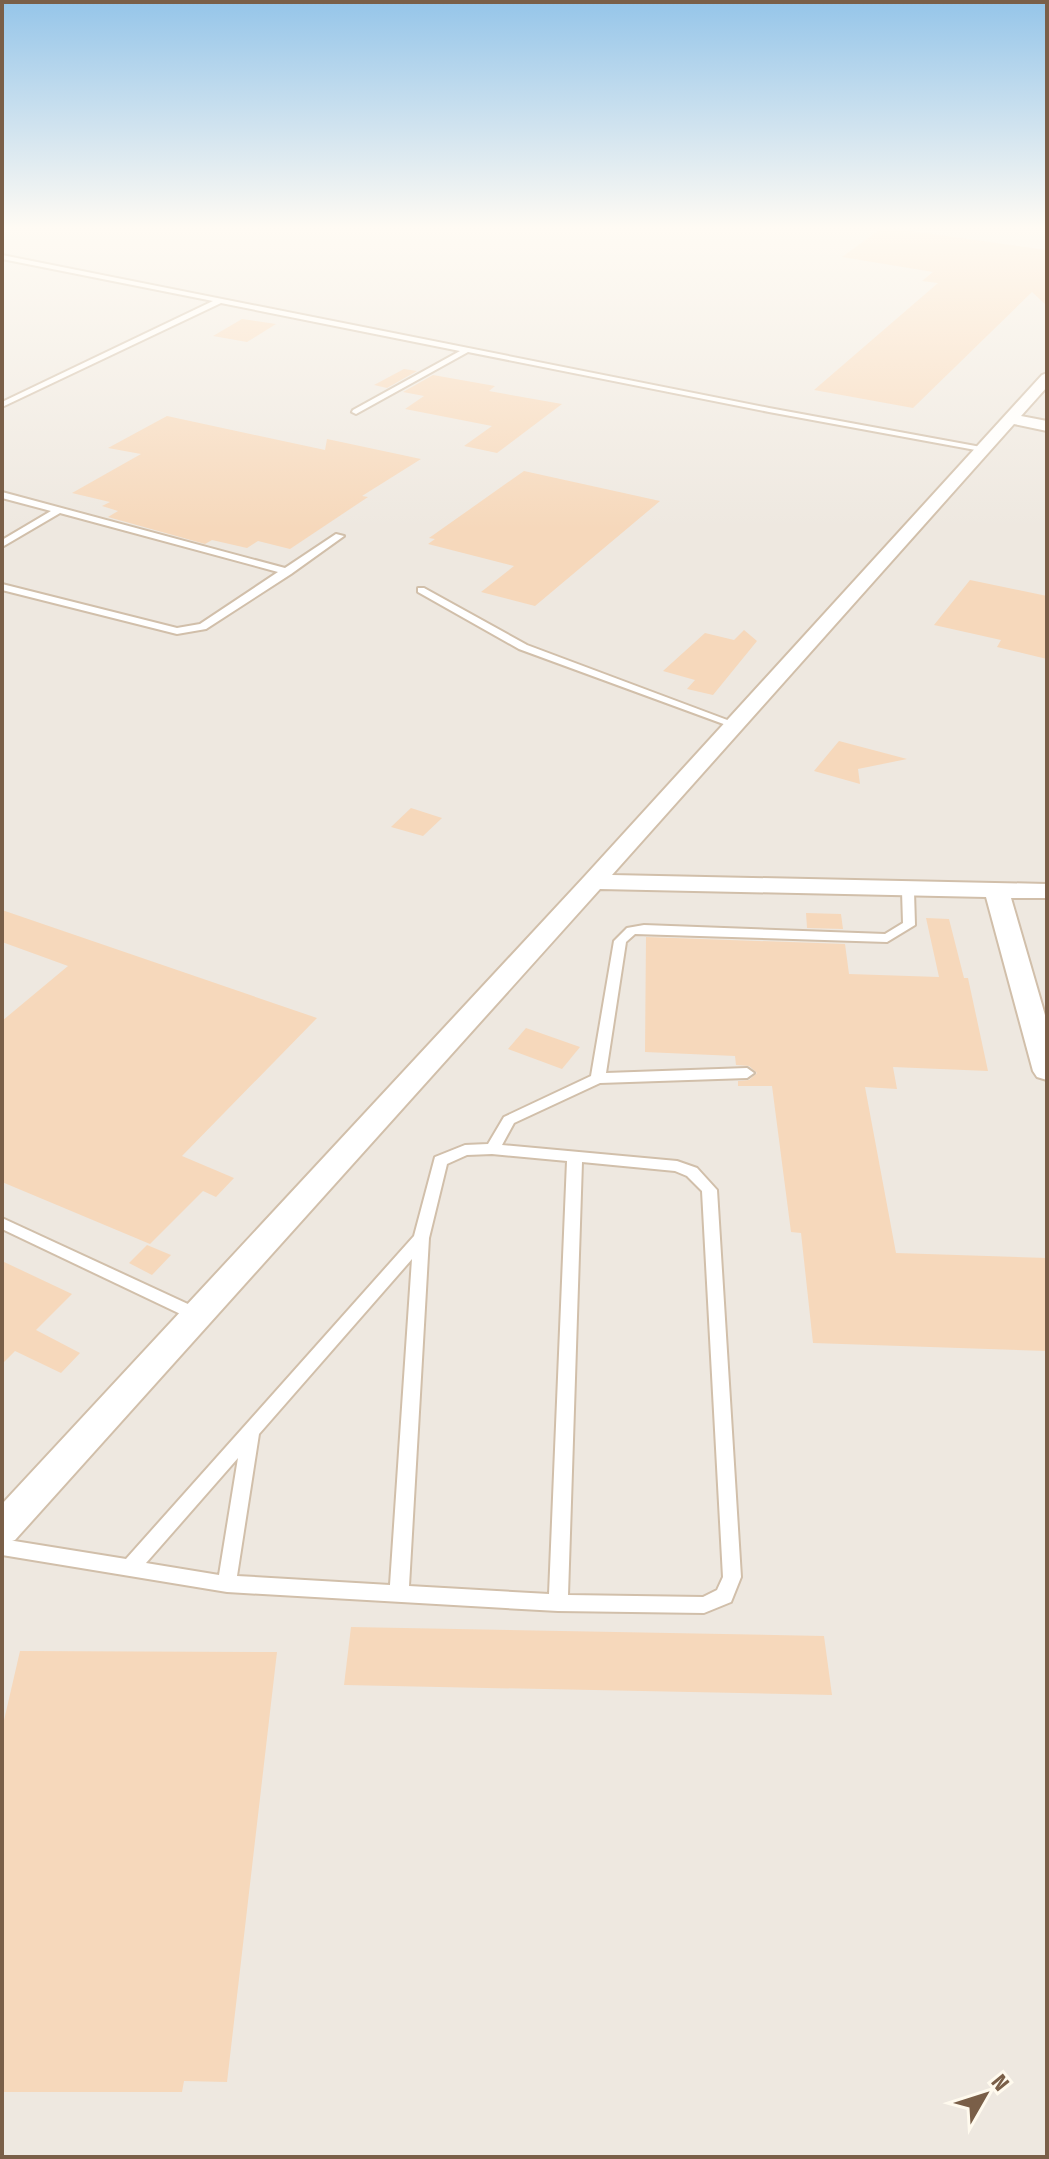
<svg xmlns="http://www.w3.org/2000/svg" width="1049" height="2159" viewBox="0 0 1049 2159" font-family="'Fira Sans Condensed',sans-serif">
	<rect width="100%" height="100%" fill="#fef7e6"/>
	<rect fill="#eee8e0" x="2" y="227" width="1045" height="1930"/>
	<g fill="#f6d8bb">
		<path d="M883 227 1047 250V306L1032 292 913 408 814 390 938 283 922 281 933 272 842 257Z"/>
		<path d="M242 319 276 324 247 342 213 336Z"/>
		<path d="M404 369 417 371 387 388 374 385Z"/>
		<path d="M433 375 495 386 489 391 562 404 497 453 464 446 492 426 405 409 424 396 403 392Z"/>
		<path d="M167 416 325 450 327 439 421 459 362 496 368 497 290 549 258 541 247 548 212 540 205 544 108 517 118 511 102 506 110 502 72 493 141 454 108 448Z"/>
		<path d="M524 471 660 501 535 606 481 592 514 566 428 544 435 539 429 538Z"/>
		<path d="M970 580 1047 596V659L997 647 1001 640 934 625Z"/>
		<path d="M744 630 757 641 713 695 687 689 695 680 663 671 705 633 734 640Z"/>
		<path d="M839 741 907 759 858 769 860 784 814 771Z"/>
		<path d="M411 808 442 818 423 836 391 827Z"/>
		<path d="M2 910 317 1018 182 1156 234 1178 216 1197 203 1191 150 1244 2 1182V1021L68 966 2 942Z"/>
		<path d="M806 913 841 914 843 929 807 928Z"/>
		<path d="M926 918 949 919 964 978H968L988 1071 893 1067 897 1089 865 1087 896 1253 1047 1258V1351L813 1343 801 1233 791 1232 772 1086H738V1081L749 1080 757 1073 749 1066 736 1065 735 1056 645 1052 646 937 845 944 849 974 939 977Z"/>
		<path d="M526 1028 580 1047 562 1069 508 1049Z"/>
		<path d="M147 1245 171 1255 152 1275 129 1263Z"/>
		<path d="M2 1261 72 1294 36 1330 80 1353 61 1373 15 1351 2 1364Z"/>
		<path d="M351 1627 824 1636 832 1695 344 1685Z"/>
		<path d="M20 1651 277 1652 227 2082 184 2081 182 2092H2V1729Z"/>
	</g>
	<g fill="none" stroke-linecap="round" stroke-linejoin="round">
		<g stroke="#d1bfaa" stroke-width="4">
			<g id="lane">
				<path d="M2 255 769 408 981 447 985 449 981 451 769 412 468 352 356 414 352 412 353 410 460 351 221 303 2 407V402L213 301 2 259Z"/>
				<path d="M2 492 285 568 336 534 344 536 291 574 206 629 177 634 2 590V584L177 628 200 624 278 572 60 513 2 547V540L51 511 2 498Z"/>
				<path d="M418 588H424L527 645 738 724 737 726H729L519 649 418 592Z"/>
				<path d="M908 887 914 891 915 925 887 942 635 934 626 942 606 1073 747 1068 754 1073 747 1078 600 1083 514 1123 502 1145 677 1161 697 1168 717 1190 741 1577 731 1602 704 1613 558 1611 227 1592 2 1555V1539L126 1559 414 1236 435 1157 465 1145 488 1144 504 1117 591 1076 614 941 627 928 644 925 885 934 903 923 902 891ZM492 1154 567 1161 549 1594 409 1586 429 1238 447 1164 467 1155ZM582 1162 675 1171 687 1176 702 1191 723 1577 717 1590 703 1597 568 1595ZM412 1259 390 1585 237 1576 259 1434ZM238 1458 219 1575 146 1563Z"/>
				<path d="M2 1218 203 1311 205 1315 203 1319 197 1321 191 1319 2 1229Z"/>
			</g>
		</g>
		<g stroke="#d1bfaa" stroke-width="4">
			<path id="street" d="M1047 373V387L1021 416 1047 421V431L1014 424 612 875 1047 884V898H1011L1047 1022V1080L1037 1077 1033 1071 986 897 600 889 15 1540 2 1544V1504L584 877 1042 375Z"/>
		</g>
		<use href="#lane" fill="#fff" fill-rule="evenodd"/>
		<use href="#street" fill="#fff" fill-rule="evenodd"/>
	</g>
	<linearGradient id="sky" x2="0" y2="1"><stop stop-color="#95c5e9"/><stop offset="0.43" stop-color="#fffbf4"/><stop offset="1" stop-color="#fffbf4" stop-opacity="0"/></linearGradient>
	<rect width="1049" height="529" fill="url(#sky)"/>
	<rect width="1049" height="2159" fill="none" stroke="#7a5f48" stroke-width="8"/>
	<g transform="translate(985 2095) rotate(51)" stroke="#fffaee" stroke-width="6" paint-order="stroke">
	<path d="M0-6L14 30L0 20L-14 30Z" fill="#7a5f48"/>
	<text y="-12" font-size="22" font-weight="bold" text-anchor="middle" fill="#7a5f48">N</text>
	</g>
</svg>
